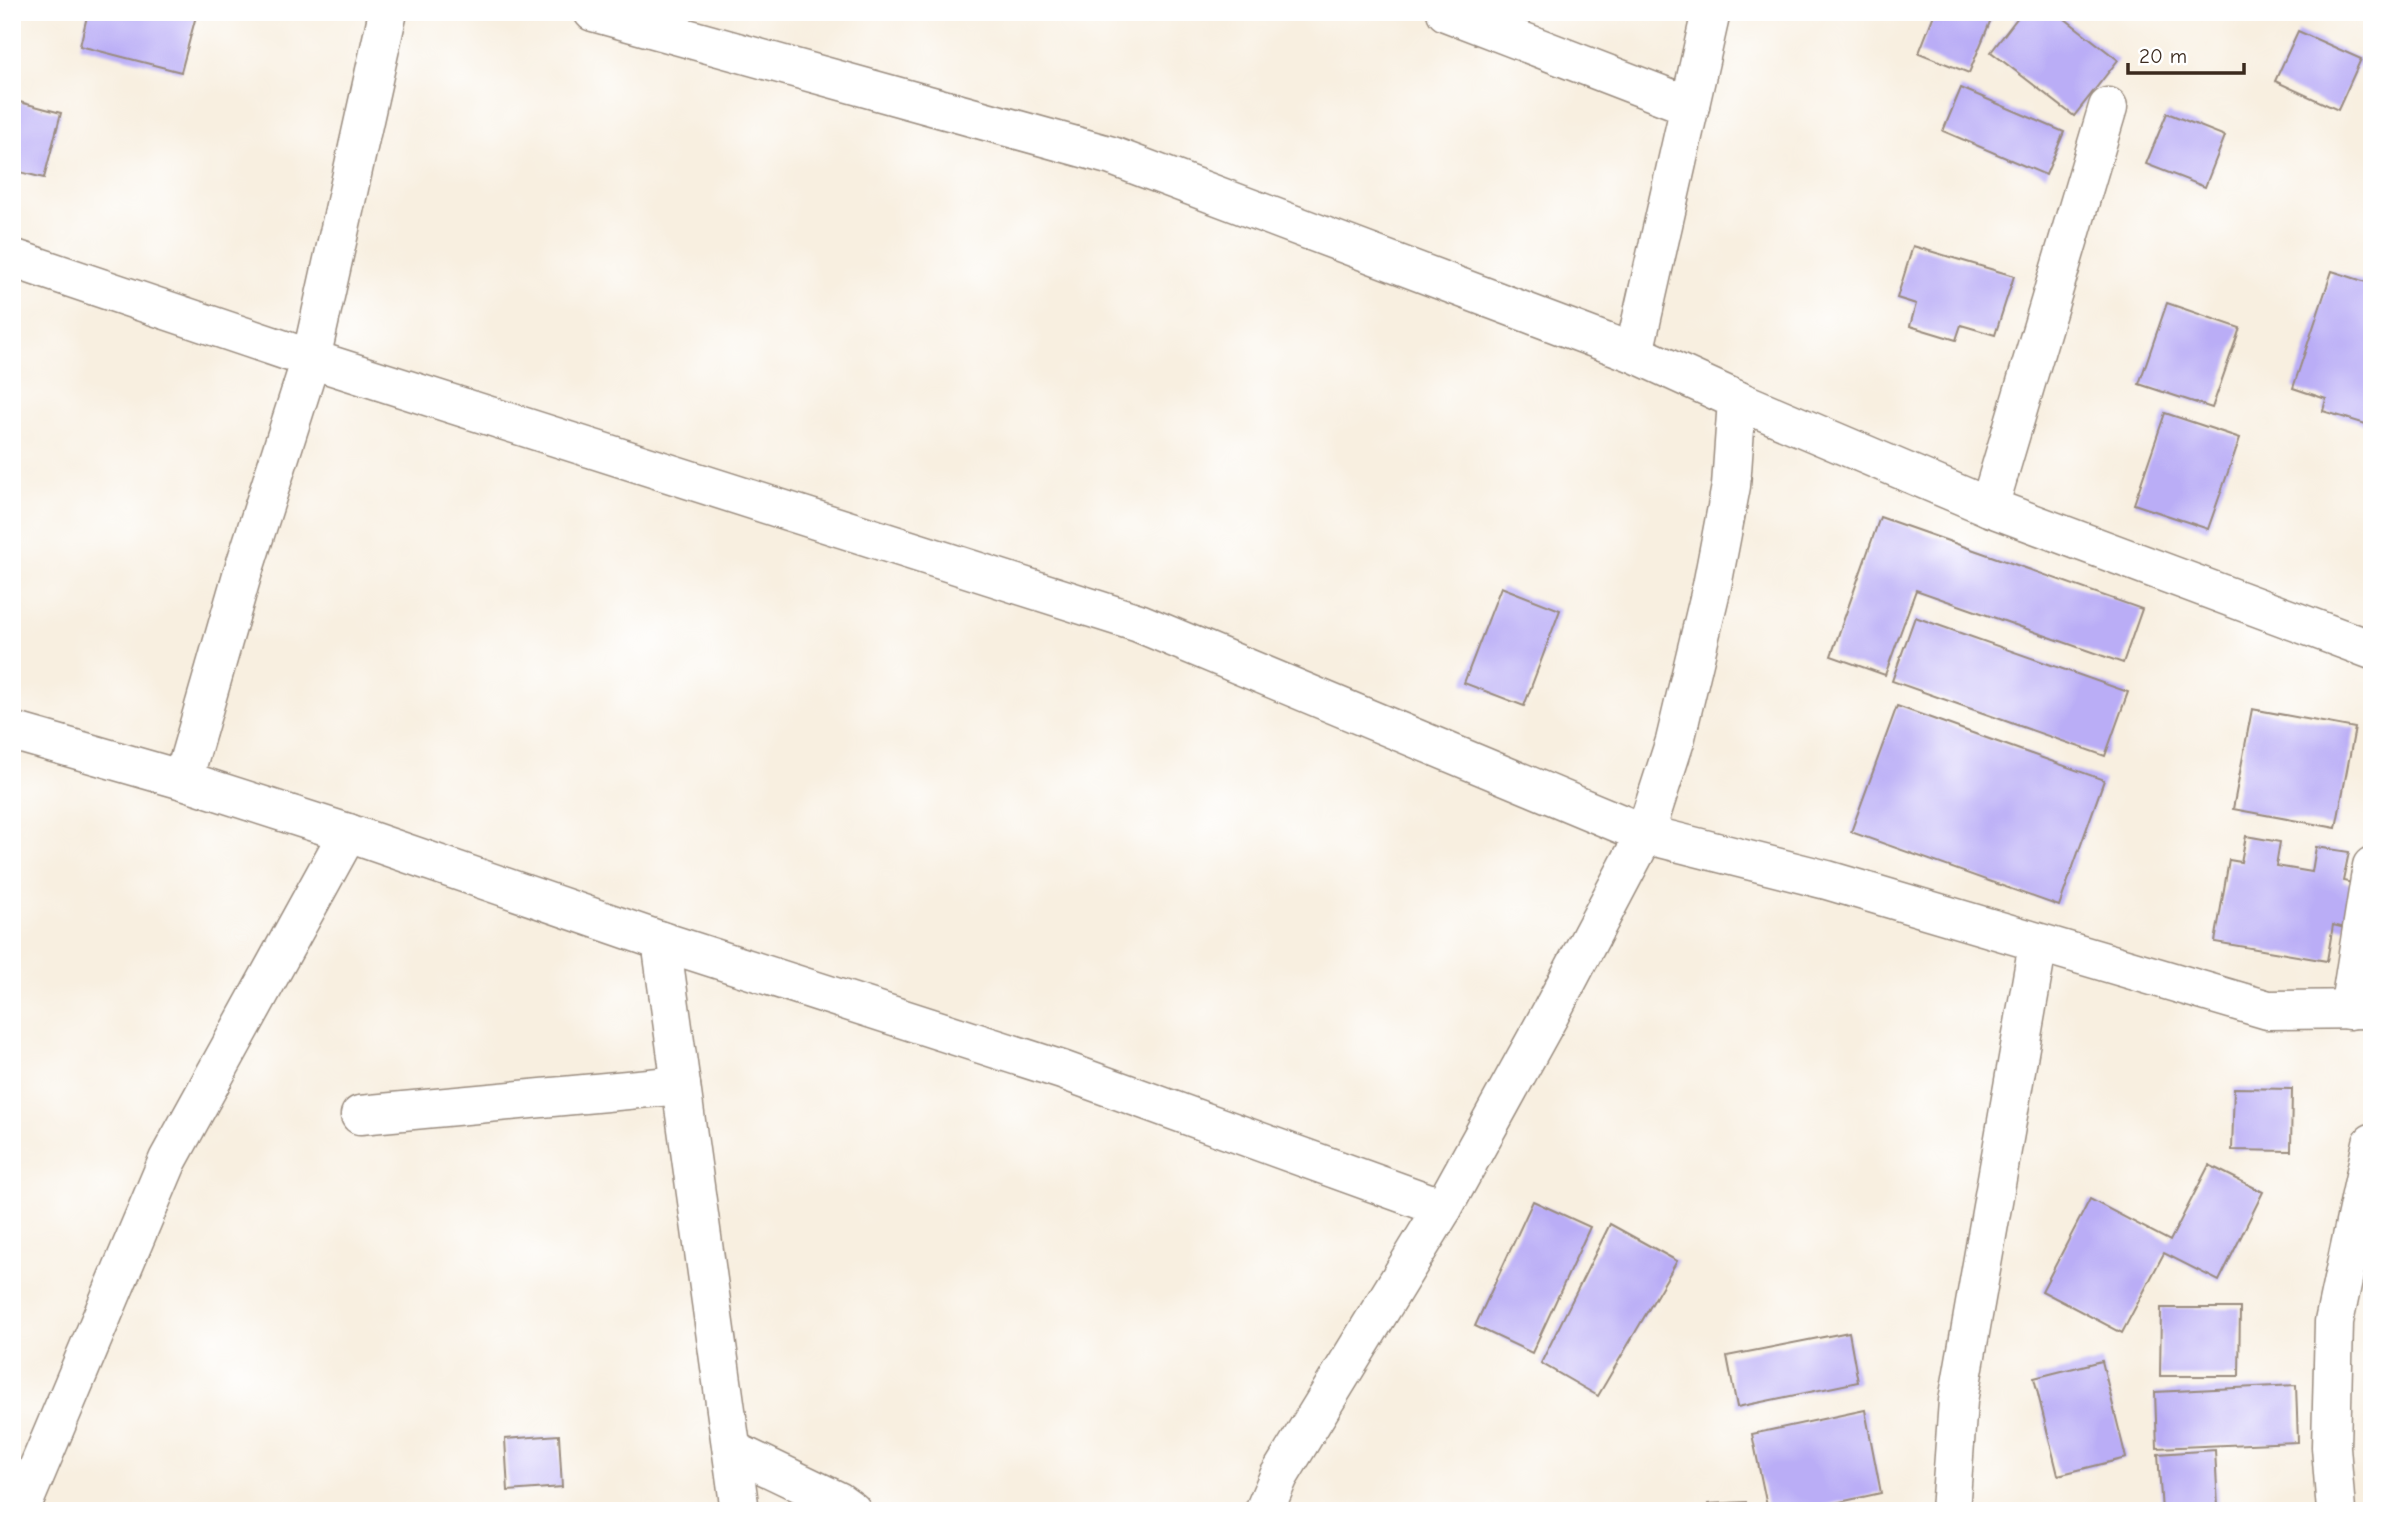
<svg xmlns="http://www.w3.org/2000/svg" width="2384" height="1523" viewBox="0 0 2384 1523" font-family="'Comic Neue',sans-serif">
	<rect width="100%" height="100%" fill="#fff"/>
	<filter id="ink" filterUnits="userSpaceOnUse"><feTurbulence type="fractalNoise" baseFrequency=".0143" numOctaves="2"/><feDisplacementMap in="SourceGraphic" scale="14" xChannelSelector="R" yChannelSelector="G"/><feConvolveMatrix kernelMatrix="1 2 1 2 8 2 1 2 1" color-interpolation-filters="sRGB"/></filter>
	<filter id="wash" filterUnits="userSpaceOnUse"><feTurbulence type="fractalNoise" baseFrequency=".00686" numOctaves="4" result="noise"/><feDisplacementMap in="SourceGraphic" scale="28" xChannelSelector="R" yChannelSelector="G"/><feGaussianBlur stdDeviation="1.57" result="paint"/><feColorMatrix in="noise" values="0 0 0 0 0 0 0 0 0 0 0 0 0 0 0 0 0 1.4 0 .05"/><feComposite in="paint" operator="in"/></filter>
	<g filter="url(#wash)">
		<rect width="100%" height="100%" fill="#f8efe0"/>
		<g id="blocks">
			<g fill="#baadf6">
				<path d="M88 12H181L196 16 181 72 80 46Z"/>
				<path d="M1935 12H1981L1992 17 1969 73 1919 53Z"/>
				<path d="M2022 12H2056L2118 60 2074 116 1991 52Z"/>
				<path d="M2298 31 2361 59 2338 110 2275 81Z"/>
				<path d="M1961 88 2064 132 2046 175 1943 131Z"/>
				<path d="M12 100 61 113 44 178 12 170Z"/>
				<path d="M2167 113 2225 136 2205 187 2146 164Z"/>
				<path d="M1913 246 2014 276 1995 335 1961 325 1956 340 1910 326 1916 304 1897 298Z"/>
				<path d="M2332 271 2372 284V426L2323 411 2326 399 2293 388Z"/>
				<path d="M2167 303 2240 328 2212 408 2139 384Z"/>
				<path d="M2165 413 2240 438 2208 529 2134 504Z"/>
				<path d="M1880 517 2142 609 2123 663 1916 590 1885 675 1831 656Z"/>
				<path d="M1501 587 1560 610 1524 706 1464 683Z"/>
				<path d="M1915 617 2128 692 2105 756 1892 681Z"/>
				<path d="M1897 706 2104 780 2059 906 1851 832Z"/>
				<path d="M2252 709 2355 728 2336 828 2233 809Z"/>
				<path d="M2246 836 2280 842 2276 866 2312 872 2316 847 2349 852 2343 881 2353 883 2345 928 2333 925 2327 961 2215 942 2229 860 2241 862Z"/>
				<path d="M2234 1088 2292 1089 2291 1151 2232 1150Z"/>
				<path d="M2209 1165 2263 1192 2219 1281 2164 1253 2122 1333 2042 1291 2090 1199 2170 1241Z"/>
				<path d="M1533 1201 1590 1227 1532 1353 1475 1326Z"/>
				<path d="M1610 1224 1677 1261 1598 1396 1541 1363Z"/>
				<path d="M2161 1308H2240L2239 1376H2160Z"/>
				<path d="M1849 1332 1858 1382 1737 1407 1727 1356Z"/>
				<path d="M2102 1361 2126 1458 2058 1475 2034 1378Z"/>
				<path d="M2296 1385 2298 1442 2157 1448 2155 1392Z"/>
				<path d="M1865 1410 1881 1493 1799 1511H1768L1752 1434Z"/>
				<path d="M559 1435 562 1487 508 1491 505 1439Z"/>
				<path d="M2215 1450 2218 1507 2162 1511 2158 1454Z"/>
				<path d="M1746 1502V1511H1709L1708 1504Z"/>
			</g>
		</g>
	</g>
	<g filter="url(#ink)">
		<use href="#blocks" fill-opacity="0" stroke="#9a8c7f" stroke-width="2"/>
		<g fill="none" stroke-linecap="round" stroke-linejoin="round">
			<g stroke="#9a8c7f" stroke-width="41">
				<g id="street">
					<path d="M593 12 1112 156 1634 353"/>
					<path d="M1446 12 1690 106"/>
					<path d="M12 258 311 359 1139 623 1645 834 1827 880 2268 1010 2372 1009"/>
					<path d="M1737 400 1989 507 2372 650"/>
					<path d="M1989 507 2108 107"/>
					<path d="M12 731 183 780 348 833 661 941 1062 1070 1443 1208"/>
					<path d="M183 780 242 575 311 359 388 12"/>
					<path d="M661 941 740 1511"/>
					<path d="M2349 1010 2372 866"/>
					<path d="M360 1115 681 1085"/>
					<path d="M732 1450 838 1501 852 1511"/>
					<path d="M20 1511 168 1160 348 833"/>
					<path d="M1264 1511 1279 1476 1443 1208 1550 1014 1645 834 1675 741 1712 586 1731 486 1737 400 1634 353 1711 12"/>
					<path d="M1950 1511 1958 1401 2038 944"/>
					<path d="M2336 1511 2331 1447 2334 1322 2372 1143"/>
				</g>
			</g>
			<use href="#street" stroke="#fff" stroke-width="38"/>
		</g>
	</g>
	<rect width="2384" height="1523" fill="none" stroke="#fff" stroke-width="42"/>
	<path d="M2128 63v10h116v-10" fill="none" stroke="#3b2a1e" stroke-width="3.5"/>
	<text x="2139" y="63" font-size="21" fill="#3b2a1e" stroke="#ffffff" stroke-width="5" paint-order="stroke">20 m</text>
</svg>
